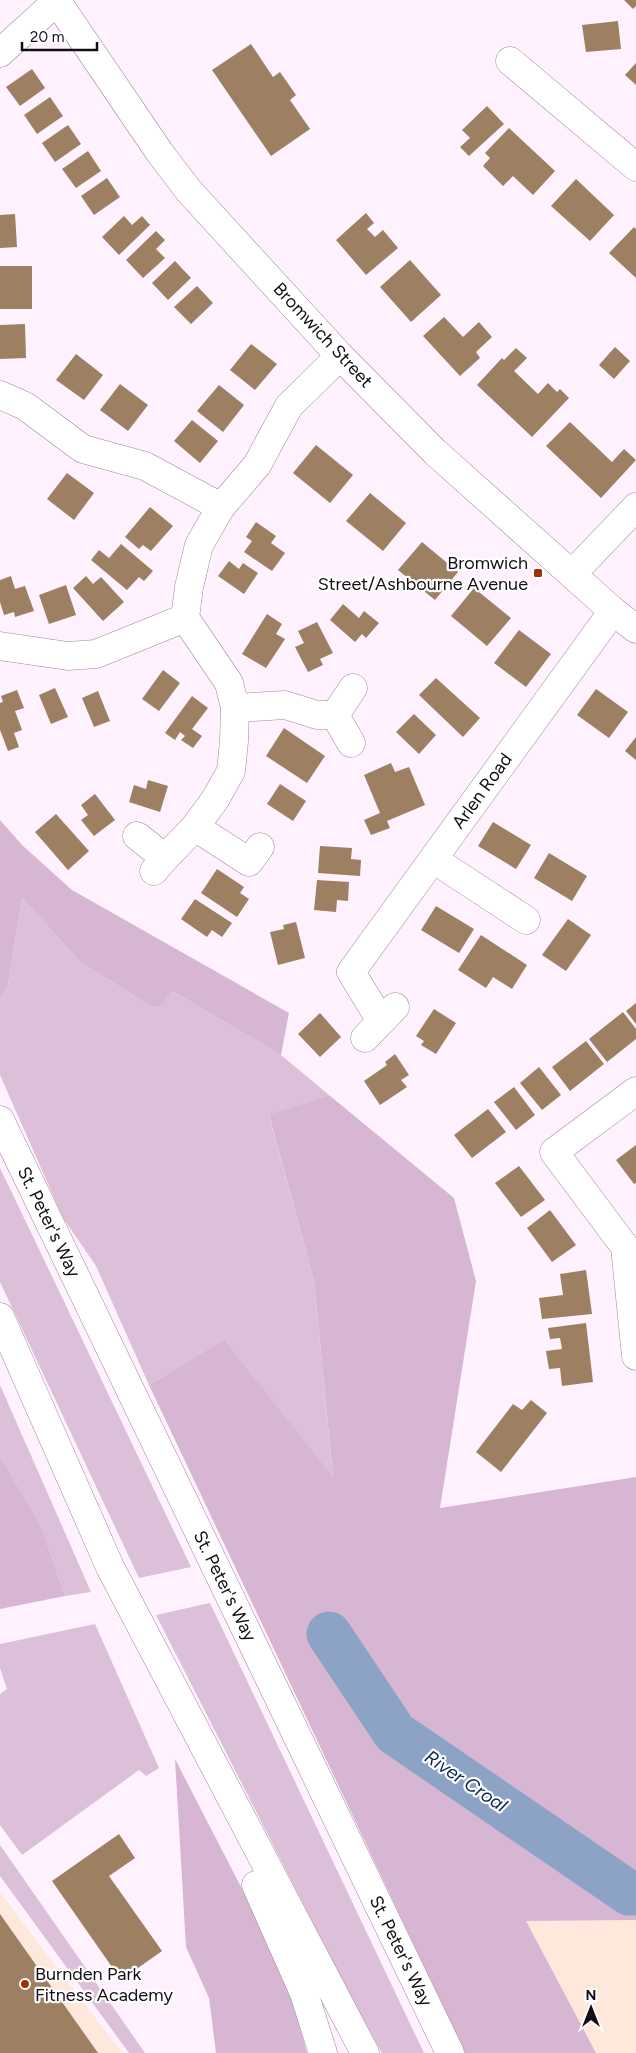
<svg xmlns="http://www.w3.org/2000/svg" width="636" height="2053" viewBox="0 0 636 2053" font-family="Figtree,sans-serif">
	<rect width="100%" height="100%" fill="#fff1fd"/>
	<g fill="#fee7db">
		<path d="M0 1893 122 2053H0Z"/>
		<path d="M636 1920V2053H596L526 1921Z"/>
	</g>
	<g fill="#dcbfd9">
		<path d="M22 898 79 961 153 1008 163 1005 172 991 281 1055 329 1095 269 1116 314 1281 333 1478 224 1339 149 1385 96 1266 63 1218 0 1075V1000L8 985Z"/>
		<path d="M0 1168 26 1222 191 1567 139 1578 0 1282Z"/>
		<path d="M0 1385 91 1592 65 1596 40 1523 0 1456Z"/>
		<path d="M210 1603 424 2053H382L347 1990 156 1615Z"/>
		<path d="M95 1624 159 1768 146 1776 139 1770 22 1855 0 1825V1694L7 1689 0 1668V1644Z"/>
		<path d="M0 1845 145 2053H129L0 1876Z"/>
	</g>
	<g fill="#d7b6d4">
		<path d="M0 820 22 845 72 890 289 1013 281 1055 172 991 163 1005 153 1008 79 961 22 898 8 985 0 1000Z"/>
		<path d="M329 1095 454 1198 476 1281 440 1508 636 1477V1920L526 1921 596 2053H465L149 1385 224 1339 333 1477 314 1281 269 1115Z"/>
		<path d="M0 1456 40 1523 65 1596 0 1609Z"/>
		<path d="M175 1759 272 1947 291 1996 307 2053H216L209 1998 186 1947Z"/>
	</g>
	<g fill="none" stroke-linecap="round" stroke-linejoin="round">
		<path stroke="#8da3c5" stroke-width="45" d="M329 1634 395 1733 629 1893H636"/>
	</g>
	<g fill="#9d7f62">
		<path d="M624 0H636V6L633 9Z"/>
		<path d="M618 21 621 49 586 52 582 25Z"/>
		<path d="M251 44 273 77 280 72 296 95 290 100 310 129 271 156 212 70Z"/>
		<path d="M636 63V85L625 75Z"/>
		<path d="M32 69 45 88 20 106 6 87Z"/>
		<path d="M50 97 63 116 37 134 24 115Z"/>
		<path d="M487 106 504 124 469 156 460 147 470 138 462 130Z"/>
		<path d="M68 125 81 144 55 162 42 143Z"/>
		<path d="M509 128 555 171 533 195 513 176 503 186 483 166 490 158 485 153Z"/>
		<path d="M88 151 101 171 76 188 62 169Z"/>
		<path d="M107 178 120 197 94 215 81 196Z"/>
		<path d="M576 179 614 215 590 241 551 206Z"/>
		<path d="M366 213 374 223 367 229 375 237 383 230 398 248 366 275 336 240Z"/>
		<path d="M15 214 17 247 0 248V215Z"/>
		<path d="M124 216 132 225 142 216 150 225 119 255 102 237Z"/>
		<path d="M634 227 636 229V278L609 253Z"/>
		<path d="M156 231 165 240 156 249 165 258 143 278 126 260Z"/>
		<path d="M410 260 441 295 411 322 380 287Z"/>
		<path d="M175 261 191 278 168 300 152 283Z"/>
		<rect x="0" y="266" width="32" height="43"/>
		<path d="M197 286 213 303 191 324 174 307Z"/>
		<path d="M444 317 463 337 479 322 492 337 476 352 480 358 460 376 423 336Z"/>
		<path d="M25 324 26 358 0 359V325Z"/>
		<path d="M251 344 277 364 255 390 230 370Z"/>
		<path d="M615 347 630 361 614 379 599 365Z"/>
		<path d="M516 348 527 358 514 371 538 394 548 383 557 392 560 389 569 398 532 437 477 385 502 358 504 360Z"/>
		<path d="M76 354 103 375 84 400 56 380Z"/>
		<path d="M120 384 148 405 128 431 100 410Z"/>
		<path d="M219 385 244 405 223 432 197 411Z"/>
		<path d="M192 420 218 441 200 463 174 441Z"/>
		<path d="M570 422 612 462 624 449 636 460 601 498 546 446Z"/>
		<path d="M316 445 353 475 330 503 293 473Z"/>
		<path d="M67 473 94 493 74 520 47 499Z"/>
		<path d="M370 493 406 523 383 551 346 521Z"/>
		<path d="M150 507 173 526 151 551 143 545 139 549 125 537Z"/>
		<path d="M256 522 276 536 271 543 285 553 272 571 244 552 252 541 246 537Z"/>
		<path d="M422 542 458 572 435 600 398 570Z"/>
		<path d="M121 544 153 571 144 581 139 577 127 590 91 560 99 550 109 558Z"/>
		<path d="M229 561 239 569 243 563 258 573 244 594 218 576Z"/>
		<path d="M11 576 15 589 25 586 34 611 15 617 14 612 4 615 0 602V580Z"/>
		<path d="M86 576 93 584 101 577 124 602 103 621 73 588Z"/>
		<path d="M66 585 76 615 49 624 39 595Z"/>
		<path d="M474 588 511 618 487 646 451 616Z"/>
		<path d="M343 604 359 618 364 611 379 623 366 638 362 634 355 642 330 620Z"/>
		<path d="M267 614 282 624 276 634 285 639 266 668 242 654Z"/>
		<path d="M317 622 333 653 320 659 323 665 308 672 295 647 304 643 298 631Z"/>
		<path d="M519 630 551 654 526 687 494 663Z"/>
		<path d="M163 670 180 683 159 711 142 699Z"/>
		<path d="M436 678 480 718 463 737 419 695Z"/>
		<path d="M55 688 68 717 51 724 39 695Z"/>
		<path d="M596 689 628 712 609 738 577 715Z"/>
		<path d="M17 690 24 708 15 711 22 730 14 733 19 747 8 751 0 730V703L3 702 1 696Z"/>
		<path d="M98 691 110 721 94 727 82 698Z"/>
		<path d="M192 696 208 708 192 729 202 736 193 748 181 740 185 736 180 732 175 740 165 733Z"/>
		<path d="M414 714 436 735 419 754 396 732Z"/>
		<path d="M284 728 325 756 307 783 266 756Z"/>
		<path d="M636 737V760L625 751Z"/>
		<path d="M391 763 395 772 409 767 425 805 387 821 390 828 371 835 364 820 380 813 364 775Z"/>
		<path d="M148 780 168 786 160 812 129 802 134 785 146 789Z"/>
		<path d="M280 784 306 801 293 821 267 804Z"/>
		<path d="M95 794 115 820 94 836 81 820 88 815 81 805Z"/>
		<path d="M56 814 89 851 68 870 35 832Z"/>
		<path d="M493 822 531 845 516 869 478 846Z"/>
		<path d="M320 846 352 848 351 859 361 860 360 876 318 873Z"/>
		<path d="M549 853 587 876 572 901 534 878Z"/>
		<path d="M217 869 244 887 240 893 249 899 237 917 201 893Z"/>
		<path d="M317 880 349 882 348 901 337 900 336 912 314 910Z"/>
		<path d="M195 899 232 923 222 937 212 930 207 937 181 919Z"/>
		<path d="M436 906 474 929 459 953 421 930Z"/>
		<path d="M568 919 591 935 566 971 542 955Z"/>
		<path d="M296 922 305 958 278 965 270 932 284 929 283 925Z"/>
		<path d="M481 935 527 965 512 989 493 977 486 988 458 970Z"/>
		<path d="M636 1003V1024L626 1011Z"/>
		<path d="M434 1009 456 1023 436 1054 421 1045 424 1041 416 1036Z"/>
		<path d="M623 1012 636 1029V1039L607 1062 589 1039Z"/>
		<path d="M320 1013 341 1037 320 1057 298 1034Z"/>
		<path d="M586 1041 604 1064 570 1091 552 1067Z"/>
		<path d="M395 1054 409 1075 401 1080 407 1087 380 1105 364 1081 387 1065 385 1062Z"/>
		<path d="M539 1067 561 1095 542 1110 520 1083Z"/>
		<path d="M514 1087 535 1115 516 1130 494 1102Z"/>
		<path d="M488 1109 506 1132 472 1158 454 1135Z"/>
		<path d="M636 1145V1183L634 1184 616 1160Z"/>
		<path d="M519 1166 545 1200 521 1217 495 1183Z"/>
		<path d="M550 1210 576 1245 552 1262 527 1228Z"/>
		<path d="M586 1270 592 1314 542 1319 539 1298 563 1295 560 1274Z"/>
		<path d="M586 1323 593 1382 562 1386 560 1368 549 1369 546 1351 562 1349 560 1338 550 1339 548 1328Z"/>
		<path d="M531 1400 547 1413 501 1472 476 1452 513 1404 522 1410Z"/>
		<path d="M119 1834 135 1858 109 1876 162 1951 121 1980 52 1881Z"/>
		<path d="M0 1914 98 2053H0Z"/>
	</g>
	<g fill="none" stroke-linecap="round" stroke-linejoin="round">
		<g stroke="#9d889b" stroke-width="29">
			<g id="minor">
				<path d="M56 0 160 153 189 191 340 356 435 452 613 611 636 629"/>
				<path d="M0 53 57 1"/>
				<path d="M510 61 636 167"/>
				<path d="M0 395 25 406 83 449 145 466 221 507"/>
				<path d="M572 574 636 507"/>
				<path d="M0 646 68 656 96 654 185 618"/>
				<path d="M235 708 285 705 317 715H335"/>
				<path d="M351 743 335 715 353 688"/>
				<path d="M195 827 249 862 260 847"/>
				<path d="M137 836 165 858 154 871"/>
				<path d="M165 858 195 827 216 798 231 771 234 741 235 708 229 683 185 618 189 587 199 545 221 507 257 465 289 406 340 356"/>
				<path d="M433 859 526 920"/>
				<path d="M381 1021 351 972 613 611"/>
				<path d="M365 1038 395 1007"/>
				<path d="M636 1091 554 1152 625 1247 636 1356"/>
			</g>
		</g>
		<g stroke="#9d889b" stroke-width="29">
			<g id="highway">
				<path d="M0 1120 450 2053"/>
				<path d="M0 1317 110 1567 365 2053"/>
				<path d="M256 1885 304 1993 323 2053"/>
			</g>
		</g>
		<use href="#minor" stroke="#fff" stroke-width="28"/>
		<use href="#highway" stroke="#fff" stroke-width="28"/>
	</g>
	<g fill="#993503" stroke="#fff" stroke-width="2">
		<rect x="533" y="568" width="10" height="10" rx="2.5"/>
		<circle cx="25" cy="1984" r="5"/>
	</g>
	<g text-anchor="middle" dominant-baseline="central" stroke-width="4.5" stroke-linejoin="round" paint-order="stroke">
		<g font-size="18" fill="#150d14" stroke="#fff">
			<text transform="translate(323 335) rotate(47)">Bromwich Street</text>
			<text transform="translate(482 791) rotate(-54)">Arlen Road</text>
			<text transform="translate(49 1222) rotate(64)">St. Peter's Way</text>
			<text transform="translate(225 1586) rotate(64)">St. Peter's Way</text>
			<text transform="translate(401 1951) rotate(64)">St. Peter's Way</text>
		</g>
		<g font-size="18" fill="#150d14" stroke="#fff" text-anchor="end">
			<text x="528" y="563">Bromwich<tspan x="528" dy="21">Street/Ashbourne Avenue</tspan></text>
			<text x="35" y="1974" text-anchor="start">Burnden Park<tspan x="35" dy="21">Fitness Academy</tspan></text>
		</g>
		<g font-size="19" font-style="italic" fill="#0a2752" stroke="#fff">
			<text transform="translate(466 1781) rotate(34)">River Croal</text>
		</g>
	</g>
	<g transform="translate(591 2008)" stroke="#ffffff" stroke-width="4" paint-order="stroke">
	<path d="M0-4L9 19L0 12L-9 19Z" fill="#150d14"/>
	<text y="-8" font-size="14" font-weight="bold" text-anchor="middle" fill="#150d14">N</text>
	</g>
	<path d="M22 42v8h75v-8" fill="none" stroke="#150d14" stroke-width="2.5"/>
	<text x="30" y="42" font-size="15" fill="#150d14" stroke="#ffffff" stroke-width="4" paint-order="stroke">20 m</text>
</svg>
